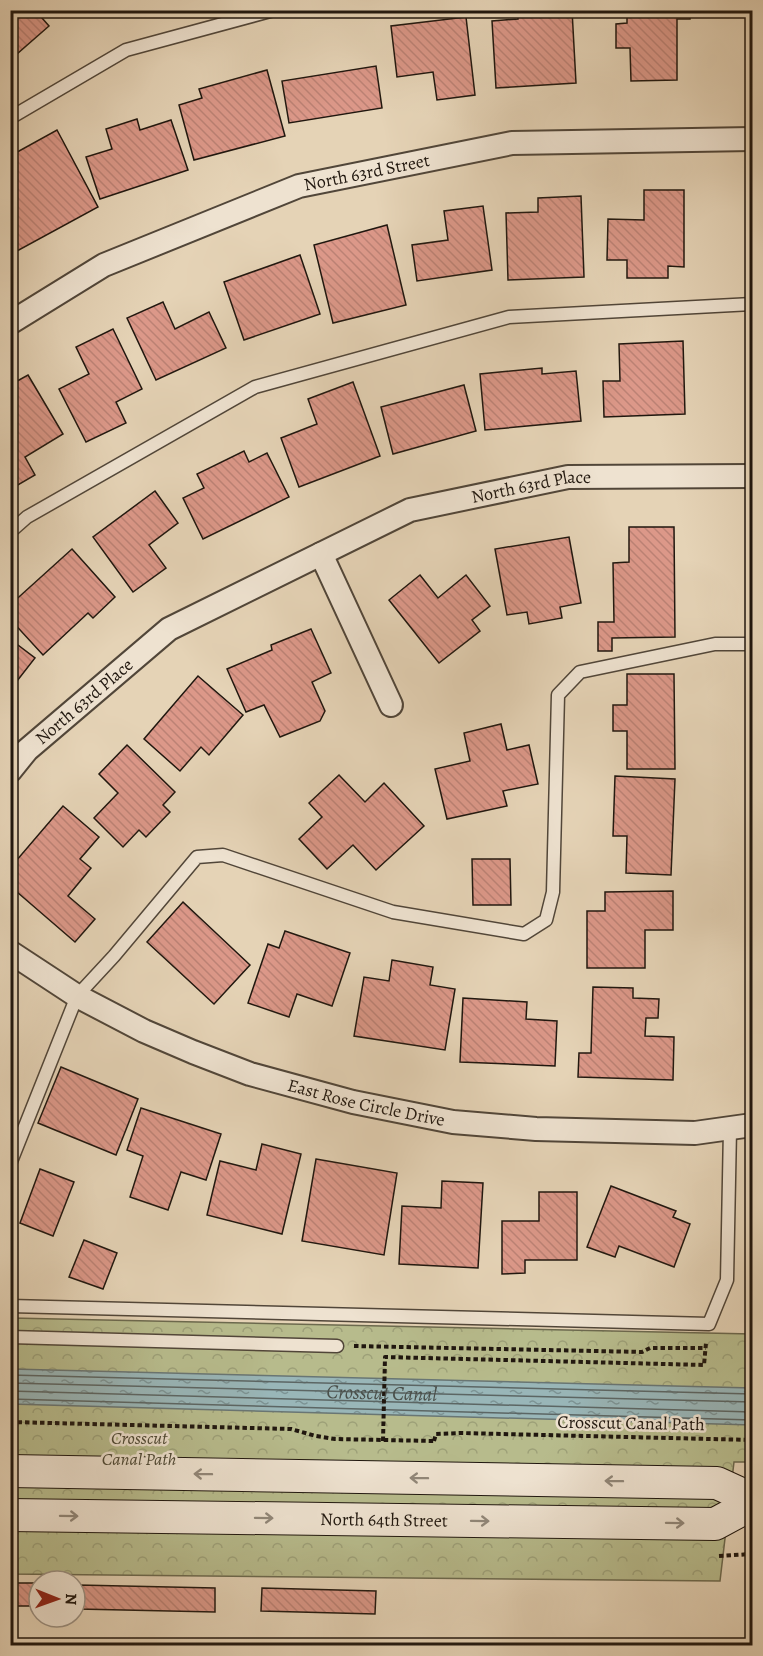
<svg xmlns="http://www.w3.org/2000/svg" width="763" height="1656" viewBox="0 0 763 1656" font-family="Alegreya,serif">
	<defs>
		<pattern id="forest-crowns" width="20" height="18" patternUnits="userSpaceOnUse" patternTransform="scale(1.5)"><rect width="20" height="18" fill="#b7bb8c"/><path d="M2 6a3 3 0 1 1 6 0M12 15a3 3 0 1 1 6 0" fill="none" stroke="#9da078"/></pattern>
		<pattern id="water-ripples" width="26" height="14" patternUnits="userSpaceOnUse" patternTransform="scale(1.5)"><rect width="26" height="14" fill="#99b6b8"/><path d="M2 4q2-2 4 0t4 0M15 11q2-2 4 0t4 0" fill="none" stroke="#7c9394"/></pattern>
		<pattern id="building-back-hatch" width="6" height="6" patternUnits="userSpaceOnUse" patternTransform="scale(1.5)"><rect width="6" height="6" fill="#dc9889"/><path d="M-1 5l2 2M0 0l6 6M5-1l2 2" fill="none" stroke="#bc8275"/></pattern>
	</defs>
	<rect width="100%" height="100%" fill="#e5d3b6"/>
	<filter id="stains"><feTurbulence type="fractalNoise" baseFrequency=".00333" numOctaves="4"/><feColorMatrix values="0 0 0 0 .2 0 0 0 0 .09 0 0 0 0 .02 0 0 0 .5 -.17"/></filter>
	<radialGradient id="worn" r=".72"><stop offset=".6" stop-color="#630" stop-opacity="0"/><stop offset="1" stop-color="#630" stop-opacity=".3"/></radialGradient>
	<path fill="url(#forest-crowns)" stroke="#6c694e" stroke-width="1.5" d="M11 1318 752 1334V1462H734L720 1581 11 1574Z"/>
	<path fill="url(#water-ripples)" stroke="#697674" stroke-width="1.5" d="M11 1369 752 1388V1425L11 1404Z"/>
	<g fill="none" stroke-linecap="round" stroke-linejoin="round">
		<g stroke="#5c6664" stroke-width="1.5">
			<path d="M10 1375 752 1394"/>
			<path id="s1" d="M10 1383 752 1402"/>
			<path d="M10 1391 752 1412"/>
			<path d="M10 1399 752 1420"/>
		</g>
	</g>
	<g fill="url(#building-back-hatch)" stroke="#20170f" stroke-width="1.5">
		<path d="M10 10H35L49 26 10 60Z"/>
		<path d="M518 10H572L576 83 496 88 492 21 518 19Z"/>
		<path d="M627 10H690V19H677V80L631 81 630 48H616V24L627 23Z"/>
		<path d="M466 17 475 95 437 100 433 72 397 77 391 26Z"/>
		<path d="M376 66 382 108 289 123 282 81Z"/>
		<path d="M267 70 285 136 194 160 179 105 202 98 199 89Z"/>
		<path d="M137 119 140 130 171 120 188 170 100 199 86 157 112 149 106 129Z"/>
		<path d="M57 130 98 207 17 251 10 240V156Z"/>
		<path d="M644 190H684V267L668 266V278H627V260H607L608 219 644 220Z"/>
		<path d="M581 196 584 277 508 280 506 213 538 212V198Z"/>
		<path d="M483 206 492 270 417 281 412 245 448 240 444 211Z"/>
		<path d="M387 225 406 305 333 323 314 245Z"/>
		<path d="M300 255 320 314 244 340 224 282Z"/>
		<path d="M163 302 175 329 209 312 226 348 156 380 127 318Z"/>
		<path d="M113 329 142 389 116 402 126 423 86 442 59 389 89 374 76 347Z"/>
		<path d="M683 341 685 414 604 417 603 381H620L619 344Z"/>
		<path d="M542 368V374L576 371 581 421 485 430 480 374Z"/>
		<path d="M28 375 63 434 25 457 35 475 11 489 10 385Z"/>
		<path d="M353 382 380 456 299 487 281 438 317 424 308 399Z"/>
		<path d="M464 385 476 431 393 454 381 407Z"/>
		<path d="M244 451 249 462 267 453 289 497 203 539 183 498 204 488 197 474Z"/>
		<path d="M155 491 178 523 149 545 166 568 133 592 93 537Z"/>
		<path d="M629 527H674L675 637 612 638V651H598V622H614L613 563 629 562Z"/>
		<path d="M569 537 581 603 560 607 562 618 529 624 527 612 507 615 495 549Z"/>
		<path d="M72 549 115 597 93 618 88 613 43 655 10 619V605Z"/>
		<path d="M420 575 438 598 466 575 490 606 472 620 480 631 439 663 389 600Z"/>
		<path d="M311 629 331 673 312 682 325 711 320 721 280 737 264 705 246 712 227 669 272 650 271 645Z"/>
		<path d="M10 639 35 658 10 690Z"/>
		<path d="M627 674H674L675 769H627V731H613V705H627Z"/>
		<path d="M198 676 243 715 209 755 201 747 180 771 144 739Z"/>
		<path d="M501 724 507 750 529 745 538 784 503 791 507 806 447 819 435 769 470 761 464 733Z"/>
		<path d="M127 745 175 792 163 805 170 812 146 837 139 830 123 847 94 818 118 793 99 774Z"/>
		<path d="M339 775 365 802 384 783 424 826 376 870 353 845 327 869 299 839 322 817 309 803Z"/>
		<path d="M615 776 675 779 671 875 626 873 627 836H613Z"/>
		<path d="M63 806 99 837 80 859 91 868 68 896 95 919 75 942 10 886V868Z"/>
		<path d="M472 859H510L511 905H473Z"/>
		<path d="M673 891V930H645V968H587V911H605V892Z"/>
		<path d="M183 902 250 965 214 1004 147 942Z"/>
		<path d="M285 931 350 953 332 1006 297 994 289 1017 248 1003 268 944 279 948Z"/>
		<path d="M392 960 433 967 430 985 455 989 445 1050 354 1036 364 977 389 981Z"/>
		<path d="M593 987 633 988V998L659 999 658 1018H646L645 1036 674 1037 673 1080 578 1077 579 1053H591Z"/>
		<path d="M463 998 527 1002 526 1019 557 1021 555 1066 460 1062Z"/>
		<path d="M61 1067 138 1099 116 1155 38 1123Z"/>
		<path d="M141 1108 221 1134 206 1180 181 1172 168 1210 130 1197 143 1156 127 1150Z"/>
		<path d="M262 1144 301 1154 282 1234 207 1215 220 1161 256 1170Z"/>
		<path d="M316 1159 397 1173 384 1255 302 1241Z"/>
		<path d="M40 1169 74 1182 53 1236 20 1223Z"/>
		<path d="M442 1181 483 1183 478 1268 399 1264 402 1206 441 1208Z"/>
		<path d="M611 1186 676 1211 673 1217 690 1224 674 1267 619 1246 615 1257 587 1247Z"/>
		<path d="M539 1192H577V1260H525V1273L502 1274V1221H539Z"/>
		<path d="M84 1240 117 1253 103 1289 69 1277Z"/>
		<rect x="10" y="1583" width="29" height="23"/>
		<path d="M78 1585 215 1588V1612L78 1609Z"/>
		<path d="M262 1588 376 1591 375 1614 261 1611Z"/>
		<path d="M10 1641 79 1644V1646H10Z"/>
	</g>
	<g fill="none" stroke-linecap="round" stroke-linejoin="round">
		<g stroke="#514639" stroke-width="15">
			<g id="service">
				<path d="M10 118 126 50 274 10"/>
				<path d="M10 532 27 517 255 387 509 317 752 304"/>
				<path d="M10 1164 77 996 114 956 197 857 223 855 393 912 524 934 546 920 553 892 558 695 580 672 715 644H752"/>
				<path d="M10 1306 709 1324 727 1280 730 1129"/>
				<path d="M10 1337 337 1346"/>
			</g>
		</g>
		<g stroke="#514639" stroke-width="26">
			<g id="minor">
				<path id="s2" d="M10 323 104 265 299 186 512 143 752 139"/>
				<path d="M321 554 391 705"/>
				<path id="s3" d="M10 771 27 750 169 629 410 510 568 477 752 476"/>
				<path id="s4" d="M10 952 77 996 144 1031 193 1052 250 1074 353 1102 453 1122 536 1129 695 1133 752 1125"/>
			</g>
		</g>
		<g stroke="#20170f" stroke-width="34">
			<g id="secondary">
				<path d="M10 1471 717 1483 752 1499"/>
				<path id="s5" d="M10 1515 715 1524 752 1504"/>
			</g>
		</g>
		<g stroke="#20170f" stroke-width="4" stroke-dasharray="4.5 3" stroke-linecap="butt">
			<path d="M354 1346 642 1352 650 1348H706"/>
			<path d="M10 1422 291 1429 316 1436 335 1439 434 1441"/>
			<path d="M383 1441 385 1357 704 1365 706 1343"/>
			<path d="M434 1441 436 1434 461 1433 752 1440"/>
			<path d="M719 1556 752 1554"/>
		</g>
		<use href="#service" stroke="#eee2d0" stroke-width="12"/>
		<use href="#minor" stroke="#eee2d0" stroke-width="22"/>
		<use href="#secondary" stroke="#eee2d0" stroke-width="32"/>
	</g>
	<defs><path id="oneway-shaft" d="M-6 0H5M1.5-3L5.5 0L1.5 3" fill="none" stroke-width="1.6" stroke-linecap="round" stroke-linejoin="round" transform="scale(1.5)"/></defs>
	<g stroke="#918779">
		<use href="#oneway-shaft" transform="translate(203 1474) rotate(-179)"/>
		<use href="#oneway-shaft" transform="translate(419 1478) rotate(-179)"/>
		<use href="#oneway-shaft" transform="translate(614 1481) rotate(-179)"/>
		<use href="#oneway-shaft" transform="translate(69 1516) rotate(1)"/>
		<use href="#oneway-shaft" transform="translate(264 1518) rotate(1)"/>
		<use href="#oneway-shaft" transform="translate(480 1521) rotate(1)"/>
		<use href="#oneway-shaft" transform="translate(675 1523) rotate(1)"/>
	</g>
	<g text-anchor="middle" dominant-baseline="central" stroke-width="5" stroke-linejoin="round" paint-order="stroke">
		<g font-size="18" fill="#20170f" stroke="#eee2d0">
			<text stroke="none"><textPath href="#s2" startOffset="390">North 63rd Street</textPath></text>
			<text stroke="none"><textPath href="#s3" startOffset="606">North 63rd Place</textPath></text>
			<text stroke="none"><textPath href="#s3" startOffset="102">North 63rd Place</textPath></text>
			<text stroke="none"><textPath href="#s4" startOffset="390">East Rose Circle Drive</textPath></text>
			<text transform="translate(631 1423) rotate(1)">Crosscut Canal Path</text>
			<text stroke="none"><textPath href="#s5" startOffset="374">North 64th Street</textPath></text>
		</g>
		<g font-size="18" font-style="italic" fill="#4d4834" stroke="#eee2d0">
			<text x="139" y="1438">Crosscut<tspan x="139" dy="21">Canal Path</tspan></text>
		</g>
		<g font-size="20" font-style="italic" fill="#4a4f4a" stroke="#eee2d0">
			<text stroke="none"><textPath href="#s1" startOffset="372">Crosscut Canal</textPath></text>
		</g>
	</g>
	<rect width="763" height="1656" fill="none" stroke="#e5d3b6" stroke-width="36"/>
	<rect x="12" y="12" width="739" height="1632" fill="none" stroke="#20170f" stroke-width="3"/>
	<rect x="18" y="18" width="727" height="1620" fill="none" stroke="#20170f" stroke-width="1.5"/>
	<g transform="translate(57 1599) rotate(91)"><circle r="28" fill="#eee2d0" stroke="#9c9183" stroke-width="1.5"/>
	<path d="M0-4.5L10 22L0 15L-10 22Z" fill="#8f2418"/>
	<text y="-9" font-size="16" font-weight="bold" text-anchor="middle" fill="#20170f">N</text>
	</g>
	<rect width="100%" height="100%" filter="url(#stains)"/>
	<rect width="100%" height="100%" fill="url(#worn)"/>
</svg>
